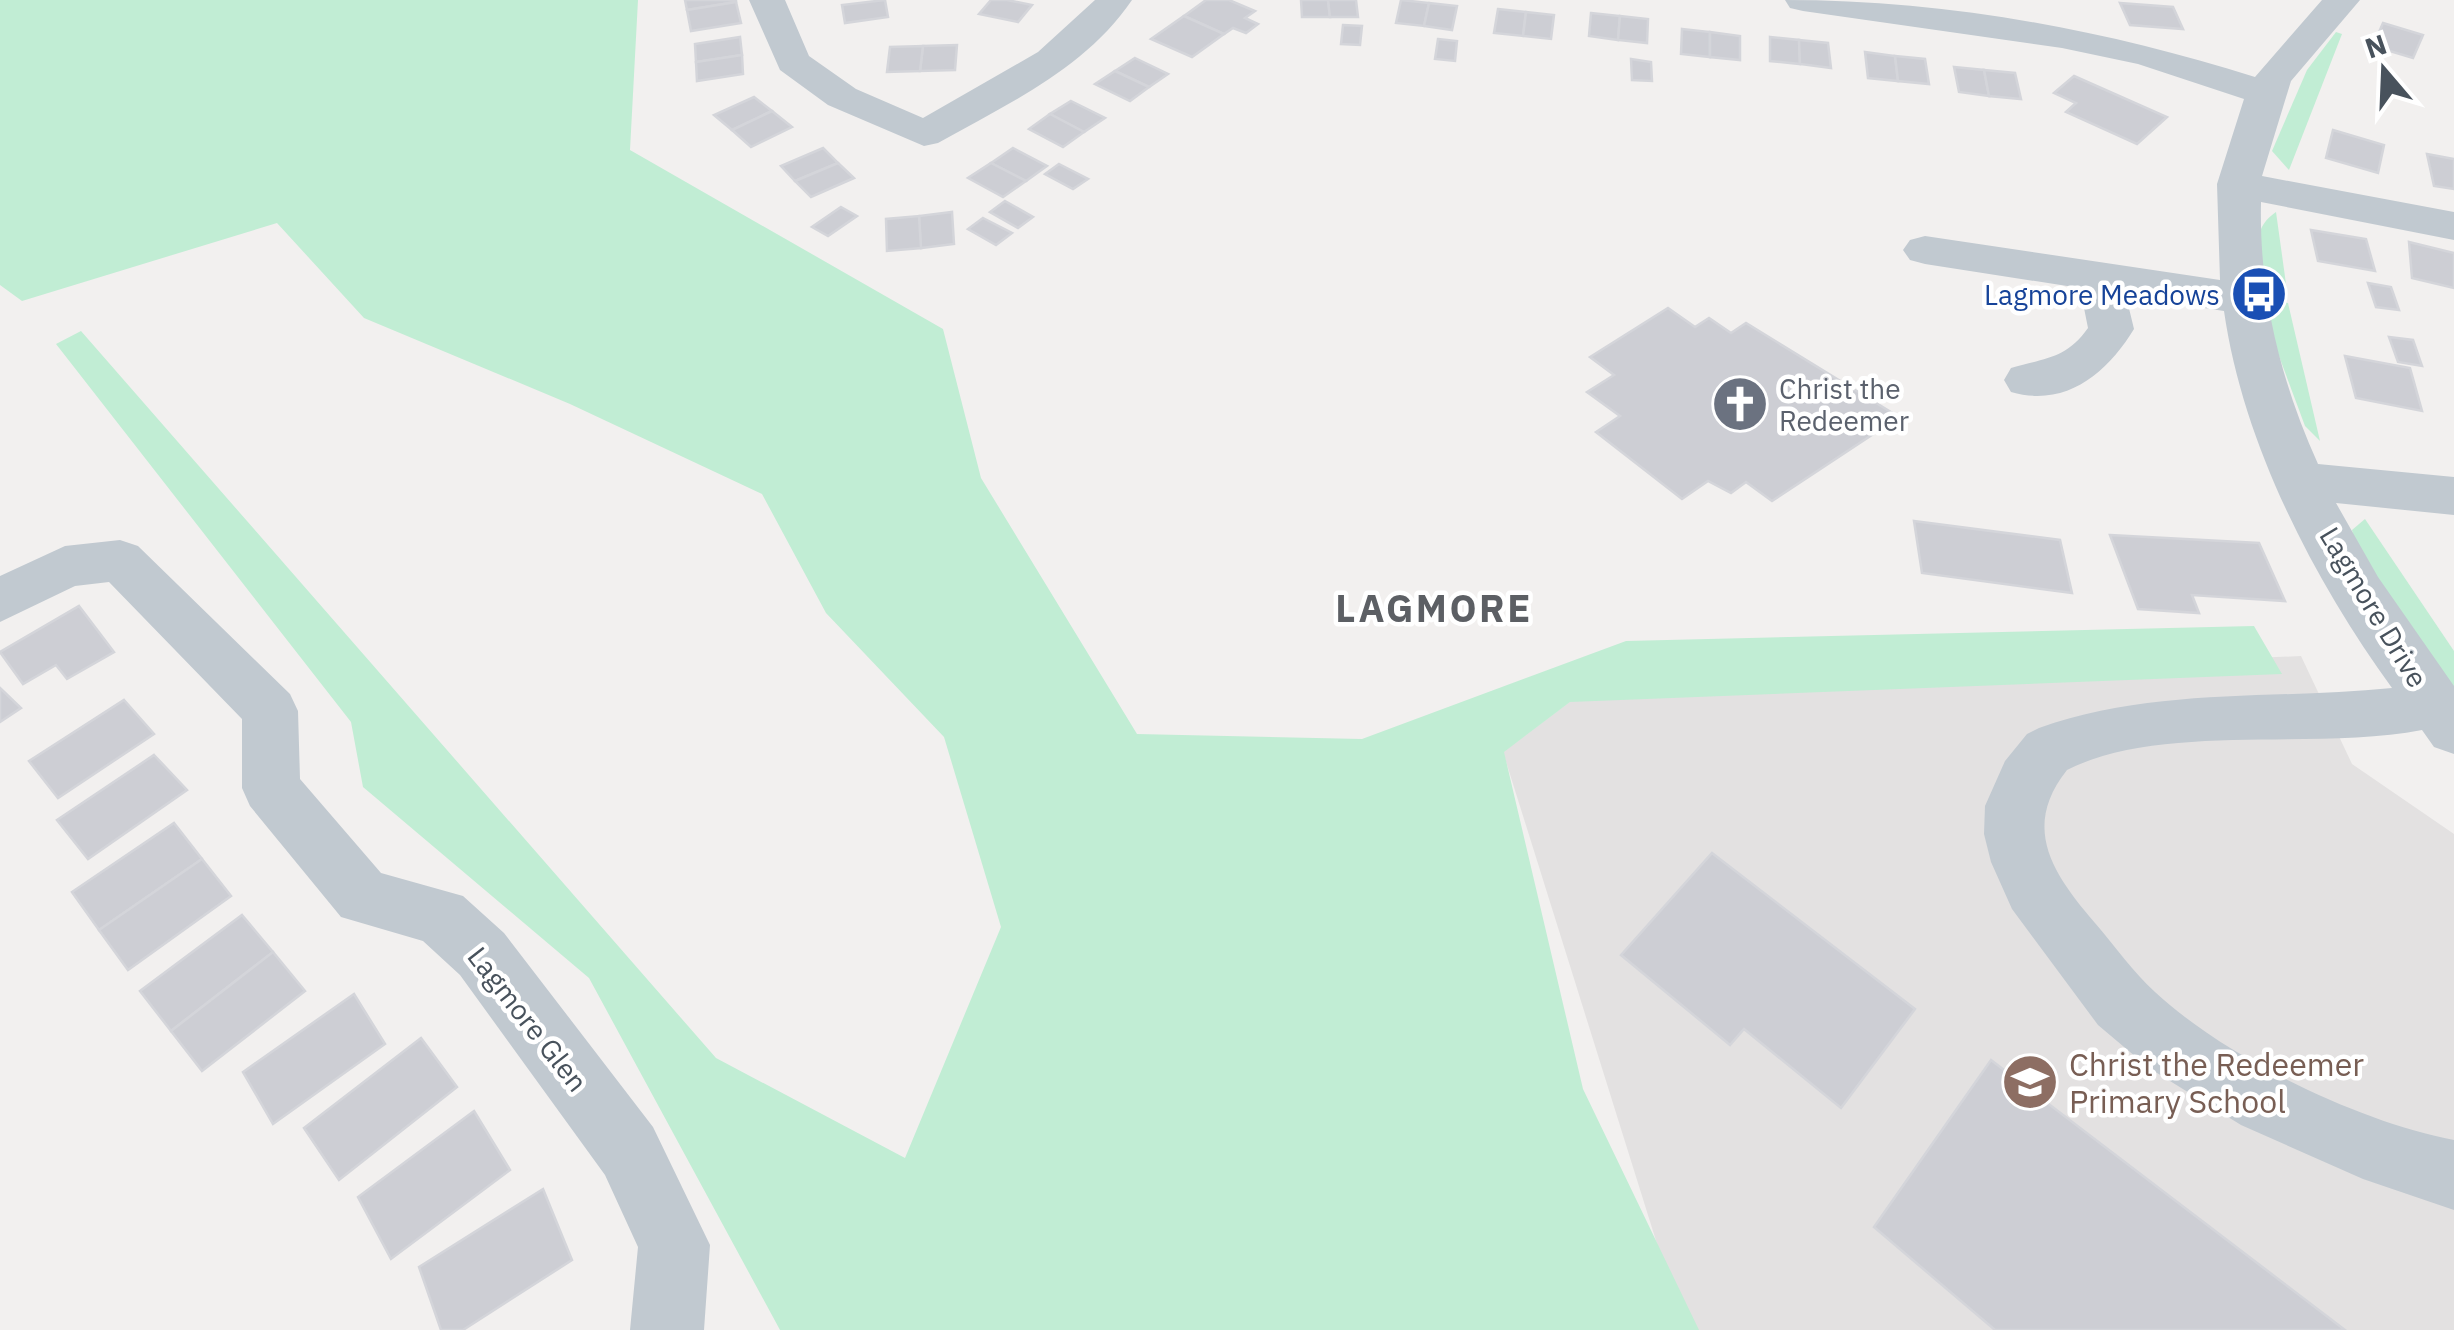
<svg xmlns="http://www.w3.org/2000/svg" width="2454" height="1330" viewBox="0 0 2454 1330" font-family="'IBM Plex Sans',sans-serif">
	<rect width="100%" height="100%" fill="#f2f0ef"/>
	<path fill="#e3e1e1" d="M2301 656 2352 764 2454 834V1330H1684L1503 752 1591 686Z"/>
	<g fill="#c1edd4">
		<path d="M0 0H638L630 150 943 329 981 478 1137 734 1362 739 1626 641 2254 626 2282 674 1570 702 1504 752 1583 1089 1699 1330H780L589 978 363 787 351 722 56 344 81 331 716 1058 905 1158 1001 927 944 737 826 613 762 494 570 404 364 318 277 223 22 301 0 285Z"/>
		<path d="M2336 32 2342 34 2289 170 2272 151 2307 70Z"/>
		<path d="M2276 212 2287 291 2261 288C2258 259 2249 230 2276 212Z"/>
		<path d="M2263 299 2288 303 2320 441 2305 426 2263 313Z"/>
		<path d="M2365 519 2454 651V695L2356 547 2352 530Z"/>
	</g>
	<g fill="#cdced4" stroke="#d4d5da" stroke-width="2.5">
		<path d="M685 0H736V2L687 10Z"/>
		<path d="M885 0 888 17 845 23 842 5Z"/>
		<path d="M991 0H1007L1032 5 1018 22 979 14Z"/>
		<path d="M1206 0H1229L1255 11 1245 18 1258 24 1246 33 1233 28 1224 34 1184 16Z"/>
		<path d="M1301 0H1328L1330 17H1302Z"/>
		<path d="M1328 0H1356L1358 17H1330Z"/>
		<path d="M1401 0 1429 3 1424 26 1396 23Z"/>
		<path d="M736 2 741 23 691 31 687 10Z"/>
		<path d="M1429 3 1457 6 1452 30 1424 26Z"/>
		<path d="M2120 3 2173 7 2183 29 2130 25Z"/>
		<path d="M1498 9 1526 12 1523 36 1494 33Z"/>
		<path d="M1526 12 1554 15 1551 39 1523 36Z"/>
		<path d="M1591 13 1620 16 1618 40 1589 36Z"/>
		<path d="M1184 16 1224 34 1192 57 1151 39Z"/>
		<path d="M1620 16 1648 19 1647 43 1618 40Z"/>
		<path d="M2383 23 2423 35 2413 58 2373 46Z"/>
		<path d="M1343 25 1362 26 1360 45 1341 44Z"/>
		<path d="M1682 29 1710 32V57L1681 54Z"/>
		<path d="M1710 32 1740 36V60L1710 57Z"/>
		<path d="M740 37 742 55 696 62 695 44Z"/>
		<path d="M1770 37 1799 40 1800 64 1770 61Z"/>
		<path d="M1438 39 1457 41 1455 61 1435 59Z"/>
		<path d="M1799 40 1828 43 1831 68 1800 64Z"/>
		<path d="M957 45 955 70 920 71 923 46Z"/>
		<path d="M923 46 920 71 887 72 890 47Z"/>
		<path d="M1865 52 1895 56 1898 81 1868 78Z"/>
		<path d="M742 55 743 74 697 81 696 62Z"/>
		<path d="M1895 56 1925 59 1929 84 1898 81Z"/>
		<path d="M1135 58 1168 74 1149 87 1115 71Z"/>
		<path d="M1631 59 1651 62 1652 81 1632 80Z"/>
		<path d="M1954 67 1984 70 1989 96 1959 92Z"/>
		<path d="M1984 70 2015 73 2021 99 1989 96Z"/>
		<path d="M1115 71 1149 87 1130 101 1095 84Z"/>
		<path d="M2074 76 2167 117 2137 144 2066 112 2076 103 2054 93Z"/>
		<path d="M754 97 772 111 732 130 714 115Z"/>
		<path d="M1071 101 1105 118 1084 132 1050 114Z"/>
		<path d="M772 111 792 127 751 147 732 130Z"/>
		<path d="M1050 114 1084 132 1063 147 1029 129Z"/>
		<path d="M2333 130 2384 145 2378 173 2326 158Z"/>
		<path d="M823 148 838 163 795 181 781 166Z"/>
		<path d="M1013 148 1047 166 1026 181 991 163Z"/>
		<path d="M2427 154 2454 159V189L2434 186Z"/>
		<path d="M838 163 854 178 811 197 795 181Z"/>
		<path d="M991 163 1026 181 1003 197 968 178Z"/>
		<path d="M1059 164 1088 179 1073 189 1045 174Z"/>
		<path d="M1005 201 1033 217 1018 228 990 212Z"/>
		<path d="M841 207 857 216 828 236 812 227Z"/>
		<path d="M952 212 954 244 921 248 919 216Z"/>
		<path d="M919 216 921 248 887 251 886 219Z"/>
		<path d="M983 218 1012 233 996 245 968 229Z"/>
		<path d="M2311 230 2366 239 2375 271 2318 261Z"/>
		<path d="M2409 242 2454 253V288L2412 278Z"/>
		<path d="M2368 283 2391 287 2399 310 2376 307Z"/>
		<path d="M1668 308 1695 327 1709 318 1731 333 1746 323 1899 417 1772 501 1746 482 1731 493 1708 481 1682 499 1596 432 1620 416 1587 392 1614 375 1590 357Z"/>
		<path d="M2389 337 2413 340 2422 366 2398 362Z"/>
		<path d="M2345 356 2410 368 2422 411 2356 398Z"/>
		<path d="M1914 521 2060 540 2072 593 1922 573Z"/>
		<path d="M2110 535 2259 543 2285 601 2192 595 2199 613 2138 609Z"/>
		<path d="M79 606 114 652 67 679 56 665 23 684 0 652Z"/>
		<path d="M0 688 21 708 0 722Z"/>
		<path d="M124 700 154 734 58 798 29 761Z"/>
		<path d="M154 755 187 790 88 859 57 820Z"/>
		<path d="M174 823 202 859 99 930 72 892Z"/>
		<path d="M1712 853 1915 1009 1841 1108 1744 1029 1730 1045 1621 955Z"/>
		<path d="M202 859 231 896 128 970 99 930Z"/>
		<path d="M242 915 273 952 171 1031 140 991Z"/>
		<path d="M273 952 305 991 202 1071 171 1031Z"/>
		<path d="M354 994 385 1044 273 1124 243 1072Z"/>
		<path d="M421 1038 457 1087 339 1180 304 1128Z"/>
		<path d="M1991 1060 2345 1330H1995L1874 1227Z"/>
		<path d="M474 1111 510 1170 391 1259 358 1197Z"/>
		<path d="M543 1189 572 1260 463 1330H441L419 1267Z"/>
	</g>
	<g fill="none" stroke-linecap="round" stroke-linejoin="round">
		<g fill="#c1c9d0" fill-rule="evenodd">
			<path d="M749 0H785L809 56 856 89 923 118 1038 52 1095 0H1132C1085 69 1009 103 938 143L924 146 828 105 780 70Z"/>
			<path d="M1785 0C1946 0 2102 29 2255 77L2322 0H2360L2291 81 2262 176 2454 212V240L2261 202C2259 294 2280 380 2318 464L2454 477V515L2336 503 2378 577 2454 686V754L2434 747 2422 730C2314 751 2162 722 2067 770 2021 828 2053 874 2095 923 2115 946 2133 972 2155 992 2226 1058 2359 1122 2454 1140V1210L2363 1179 2241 1125 2149 1068 2098 1025 2012 909 1991 862 1984 834 1985 806 2005 761 2027 734 2039 728C2155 687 2272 700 2392 688 2314 580 2243 444 2224 311L2126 296 2134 329C2107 373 2066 408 2011 392L2004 380 2011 368C2045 358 2066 359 2088 328L2080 288 1925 264 1910 260 1903 250 1910 240 1925 236 2220 280 2217 184 2244 99 2138 64 2062 48 1803 11 1790 8Z"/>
			<path d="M120 540 138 546 290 694 298 711 300 779 381 873 463 896 504 933 653 1127 710 1245 704 1330H630L638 1247 605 1175 460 975 423 941 341 917 250 806 242 788V719L109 582 75 586 0 622V576L65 546Z"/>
		</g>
	</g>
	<defs>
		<g id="bus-disc" transform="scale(2.875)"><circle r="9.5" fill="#1a4fb4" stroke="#fff"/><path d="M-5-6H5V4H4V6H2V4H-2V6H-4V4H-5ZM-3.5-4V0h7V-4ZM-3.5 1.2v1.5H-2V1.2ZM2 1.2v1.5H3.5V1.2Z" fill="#fff"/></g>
		<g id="church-disc" transform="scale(2.875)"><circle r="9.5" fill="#6b7280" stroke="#fff"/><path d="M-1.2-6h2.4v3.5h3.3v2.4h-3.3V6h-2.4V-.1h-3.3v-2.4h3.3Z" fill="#fff"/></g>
		<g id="school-disc" transform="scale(2.875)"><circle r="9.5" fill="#8d6e63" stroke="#fff"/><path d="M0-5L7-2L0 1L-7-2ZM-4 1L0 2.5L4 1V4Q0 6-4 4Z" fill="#fff"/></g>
	</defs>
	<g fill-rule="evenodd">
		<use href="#bus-disc" x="2259" y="294"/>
		<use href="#church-disc" x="1740" y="404"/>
		<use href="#school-disc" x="2030" y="1082"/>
	</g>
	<g text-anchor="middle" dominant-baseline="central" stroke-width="9" stroke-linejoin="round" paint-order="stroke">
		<g font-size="28" fill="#164399" stroke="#fff" text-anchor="end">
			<text x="2220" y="294">Lagmore Meadows</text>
		</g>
		<g font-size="28" fill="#5b616d" stroke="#fff" text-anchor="start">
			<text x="1779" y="388">Christ the<tspan x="1779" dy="32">Redeemer</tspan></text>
		</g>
		<g font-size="28" fill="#48525c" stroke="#fff">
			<text transform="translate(2374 607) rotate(59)">Lagmore Drive</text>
			<text transform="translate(528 1019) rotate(52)">Lagmore Glen</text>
		</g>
		<g font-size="32" fill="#785e54" stroke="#fff" text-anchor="start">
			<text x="2069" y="1064">Christ the Redeemer<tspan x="2069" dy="37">Primary School</tspan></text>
		</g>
		<g font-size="38" font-weight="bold" letter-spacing="2.5" fill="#5c5f64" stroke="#fff">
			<text x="1434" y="607">LAGMORE</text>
		</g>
	</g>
	<g transform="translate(2384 70) rotate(341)" stroke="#ffffff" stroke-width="8" paint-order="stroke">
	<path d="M0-8L18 38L0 25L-18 38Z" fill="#48525c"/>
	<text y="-15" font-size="28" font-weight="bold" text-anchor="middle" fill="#48525c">N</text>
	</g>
</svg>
